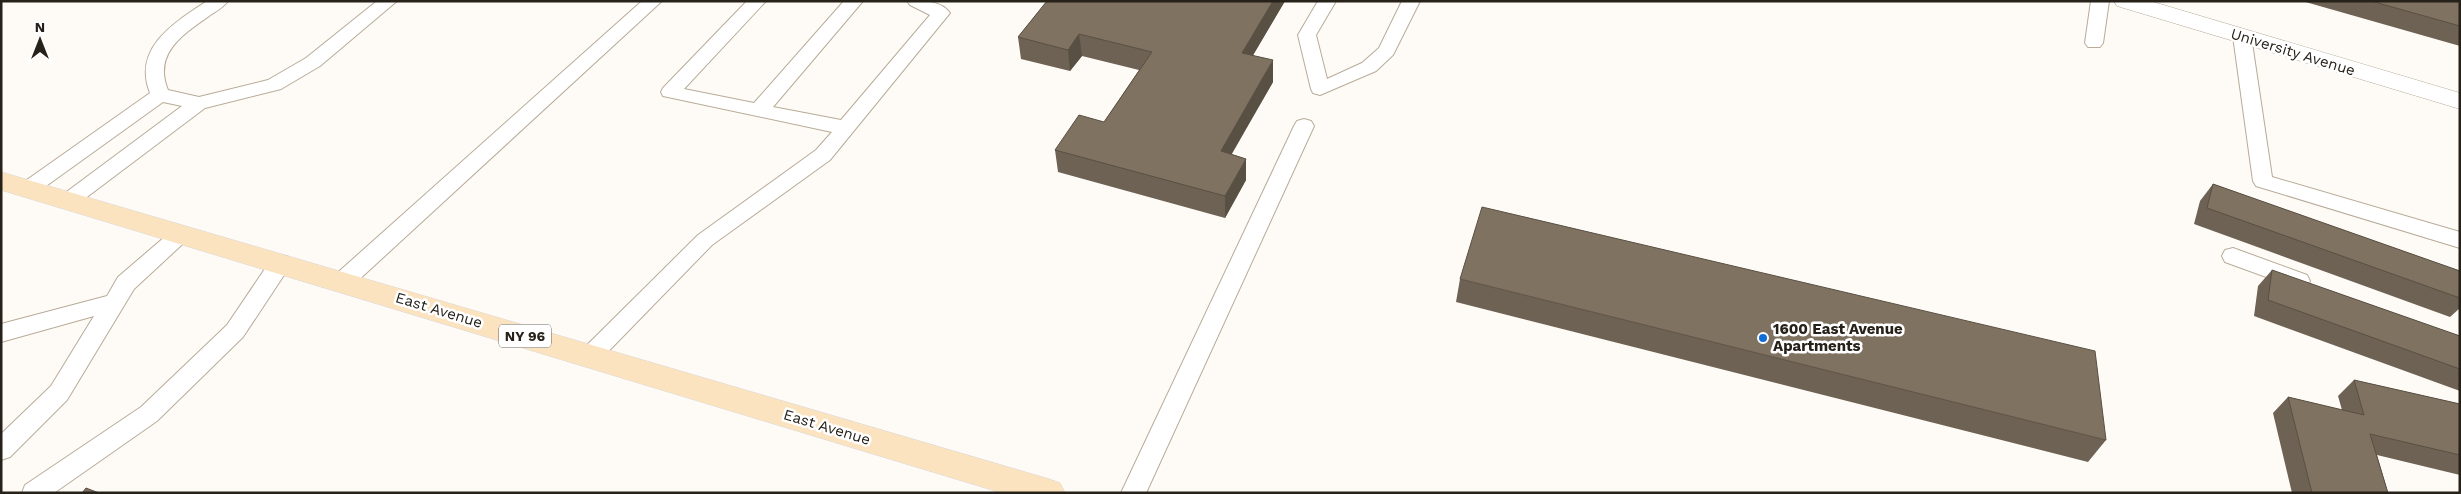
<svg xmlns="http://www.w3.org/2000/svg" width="2461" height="494" viewBox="0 0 2461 494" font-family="'Work Sans',sans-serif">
	<rect width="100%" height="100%" fill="#fefbf7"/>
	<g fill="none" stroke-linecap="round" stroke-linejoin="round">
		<g stroke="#b8ab98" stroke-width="2">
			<g id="lane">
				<path d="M207 1H228C223 8 216 11 209 16 182 35 153 54 168 90L199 97 268 80 306 58 377 1H397L320 66 281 89 205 108 75 206 68 208 61 206 58 201 61 196 182 106 163 102 35 194 28 196 21 194 18 189 21 184 150 93C132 48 174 23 207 1Z"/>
				<path d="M642 1H662L351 287 343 289 335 287 332 281 335 275Z"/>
				<path d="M747 1H766L684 89 754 103 844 1H863L773 107 841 120 930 15 910 5 907 1C922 1 941 0 950 13L830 160 712 245 599 361 591 364 583 361 580 355 583 349 698 235 816 150 832 132 663 96 661 92 663 88Z"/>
				<path d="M1318 1H1336L1316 35 1327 79 1362 63 1379 48 1402 1H1420L1393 55 1376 71 1320 95 1313 93 1311 89 1298 35Z"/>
				<path d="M2091 1H2109L2103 43 2100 47H2088L2085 43Z"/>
				<path d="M2242 30 2248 32 2251 36 2272 177 2460 232V248L2256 186 2253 181 2233 36 2236 32Z"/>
				<path d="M1304 119 1311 121 1314 126 1146 493H1121L1294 126 1297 121Z"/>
				<path d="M181 226 188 229 192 234 188 239 134 289 67 400 10 457 1 460V434L51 386 94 316 1 342V324L107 296 118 277 174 229Z"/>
				<path d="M2233 248 2307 275 2310 281 2307 287 2299 289 2225 262 2222 256 2225 250Z"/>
				<path d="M281 255 289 257 292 263 243 337 157 421 54 493H22L25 485 141 407 227 325 273 257Z"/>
			</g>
		</g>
		<g stroke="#b8ab98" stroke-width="1">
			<path id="secondary" d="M2114 1H2150L2460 93V109L2117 6Z"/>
		</g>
		<g stroke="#d8d7d6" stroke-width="1">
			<path id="primary" d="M1 172 1049 479 1060 483 1065 493H1002L1 190Z"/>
		</g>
		<use href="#lane" fill="#fff" fill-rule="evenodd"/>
		<use href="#secondary" fill="#fff" fill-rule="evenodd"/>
		<use href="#primary" fill="#fce3bf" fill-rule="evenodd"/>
	</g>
	<g fill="#6d6253">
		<path d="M1047 1H1285L1253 55 1273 82 1231 154 1246 159V180L1225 218 1058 172 1055 150 1104 122 1139 70 1082 56 1070 71 1021 59 1018 37Z"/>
		<path d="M2302 1H2460V46Z"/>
		<path d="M2213 184 2460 271V308L2450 317 2194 224 2200 201Z"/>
		<path d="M2272 270 2460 336V391L2254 316 2258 286Z"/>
		<path d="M1460 279 2106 440 2088 462 1456 302Z"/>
		<path d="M2354 380 2460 404V475L2377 455 2388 493H2292L2273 413 2288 397 2342 410 2338 396Z"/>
	</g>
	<g fill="#595044">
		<path d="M1273 1H1285L1242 74V53Z"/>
		<path d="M1079 34 1082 56 1070 71 1068 50Z"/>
		<path d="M1273 60V82L1221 173V151Z"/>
		<path d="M1246 159V180L1225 218V196Z"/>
	</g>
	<g fill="#7f7261" stroke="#595044">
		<path d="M1047 1H1273L1242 53 1273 60 1221 151 1246 159 1225 196 1055 150 1079 115 1104 122 1152 52 1079 34 1068 50 1018 37Z"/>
		<path d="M2371 1H2460V26Z"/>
		<path d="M2213 184 2460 271V298L2207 208Z"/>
		<path d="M1482 207 2095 351 2106 440 1460 279Z"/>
		<path d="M2272 270 2460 336V369L2268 300Z"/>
		<path d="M2354 380 2460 404V455L2370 434 2388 493H2312L2288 397 2364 415Z"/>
		<path d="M86 488 99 493H82Z"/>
	</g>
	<circle fill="#106dd6" stroke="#fff" stroke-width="2" cx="1763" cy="338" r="5"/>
	<g text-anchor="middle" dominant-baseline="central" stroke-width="5" stroke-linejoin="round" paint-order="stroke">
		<rect fill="#fff" stroke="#67645e" stroke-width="1" x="499" y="324.5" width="52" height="23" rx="4"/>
		<g font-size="14" font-weight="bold" fill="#262119">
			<text x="525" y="336">NY 96</text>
		</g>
		<g font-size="15" fill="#262119" stroke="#fff">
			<text transform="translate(2293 52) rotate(17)">University Avenue</text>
			<text transform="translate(439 310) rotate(17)">East Avenue</text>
			<text transform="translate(827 427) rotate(17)">East Avenue</text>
		</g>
		<g font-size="15" font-weight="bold" fill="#262119" stroke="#fff" text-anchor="start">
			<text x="1773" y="329">1600 East Avenue<tspan x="1773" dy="17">Apartments</tspan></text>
		</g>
	</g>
	<rect width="2461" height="494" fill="none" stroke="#262119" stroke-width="5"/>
	<g transform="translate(40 40)" stroke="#ffffff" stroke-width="4" paint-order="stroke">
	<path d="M0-4L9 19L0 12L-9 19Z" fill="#262119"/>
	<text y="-8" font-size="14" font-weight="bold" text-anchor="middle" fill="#262119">N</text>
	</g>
</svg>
